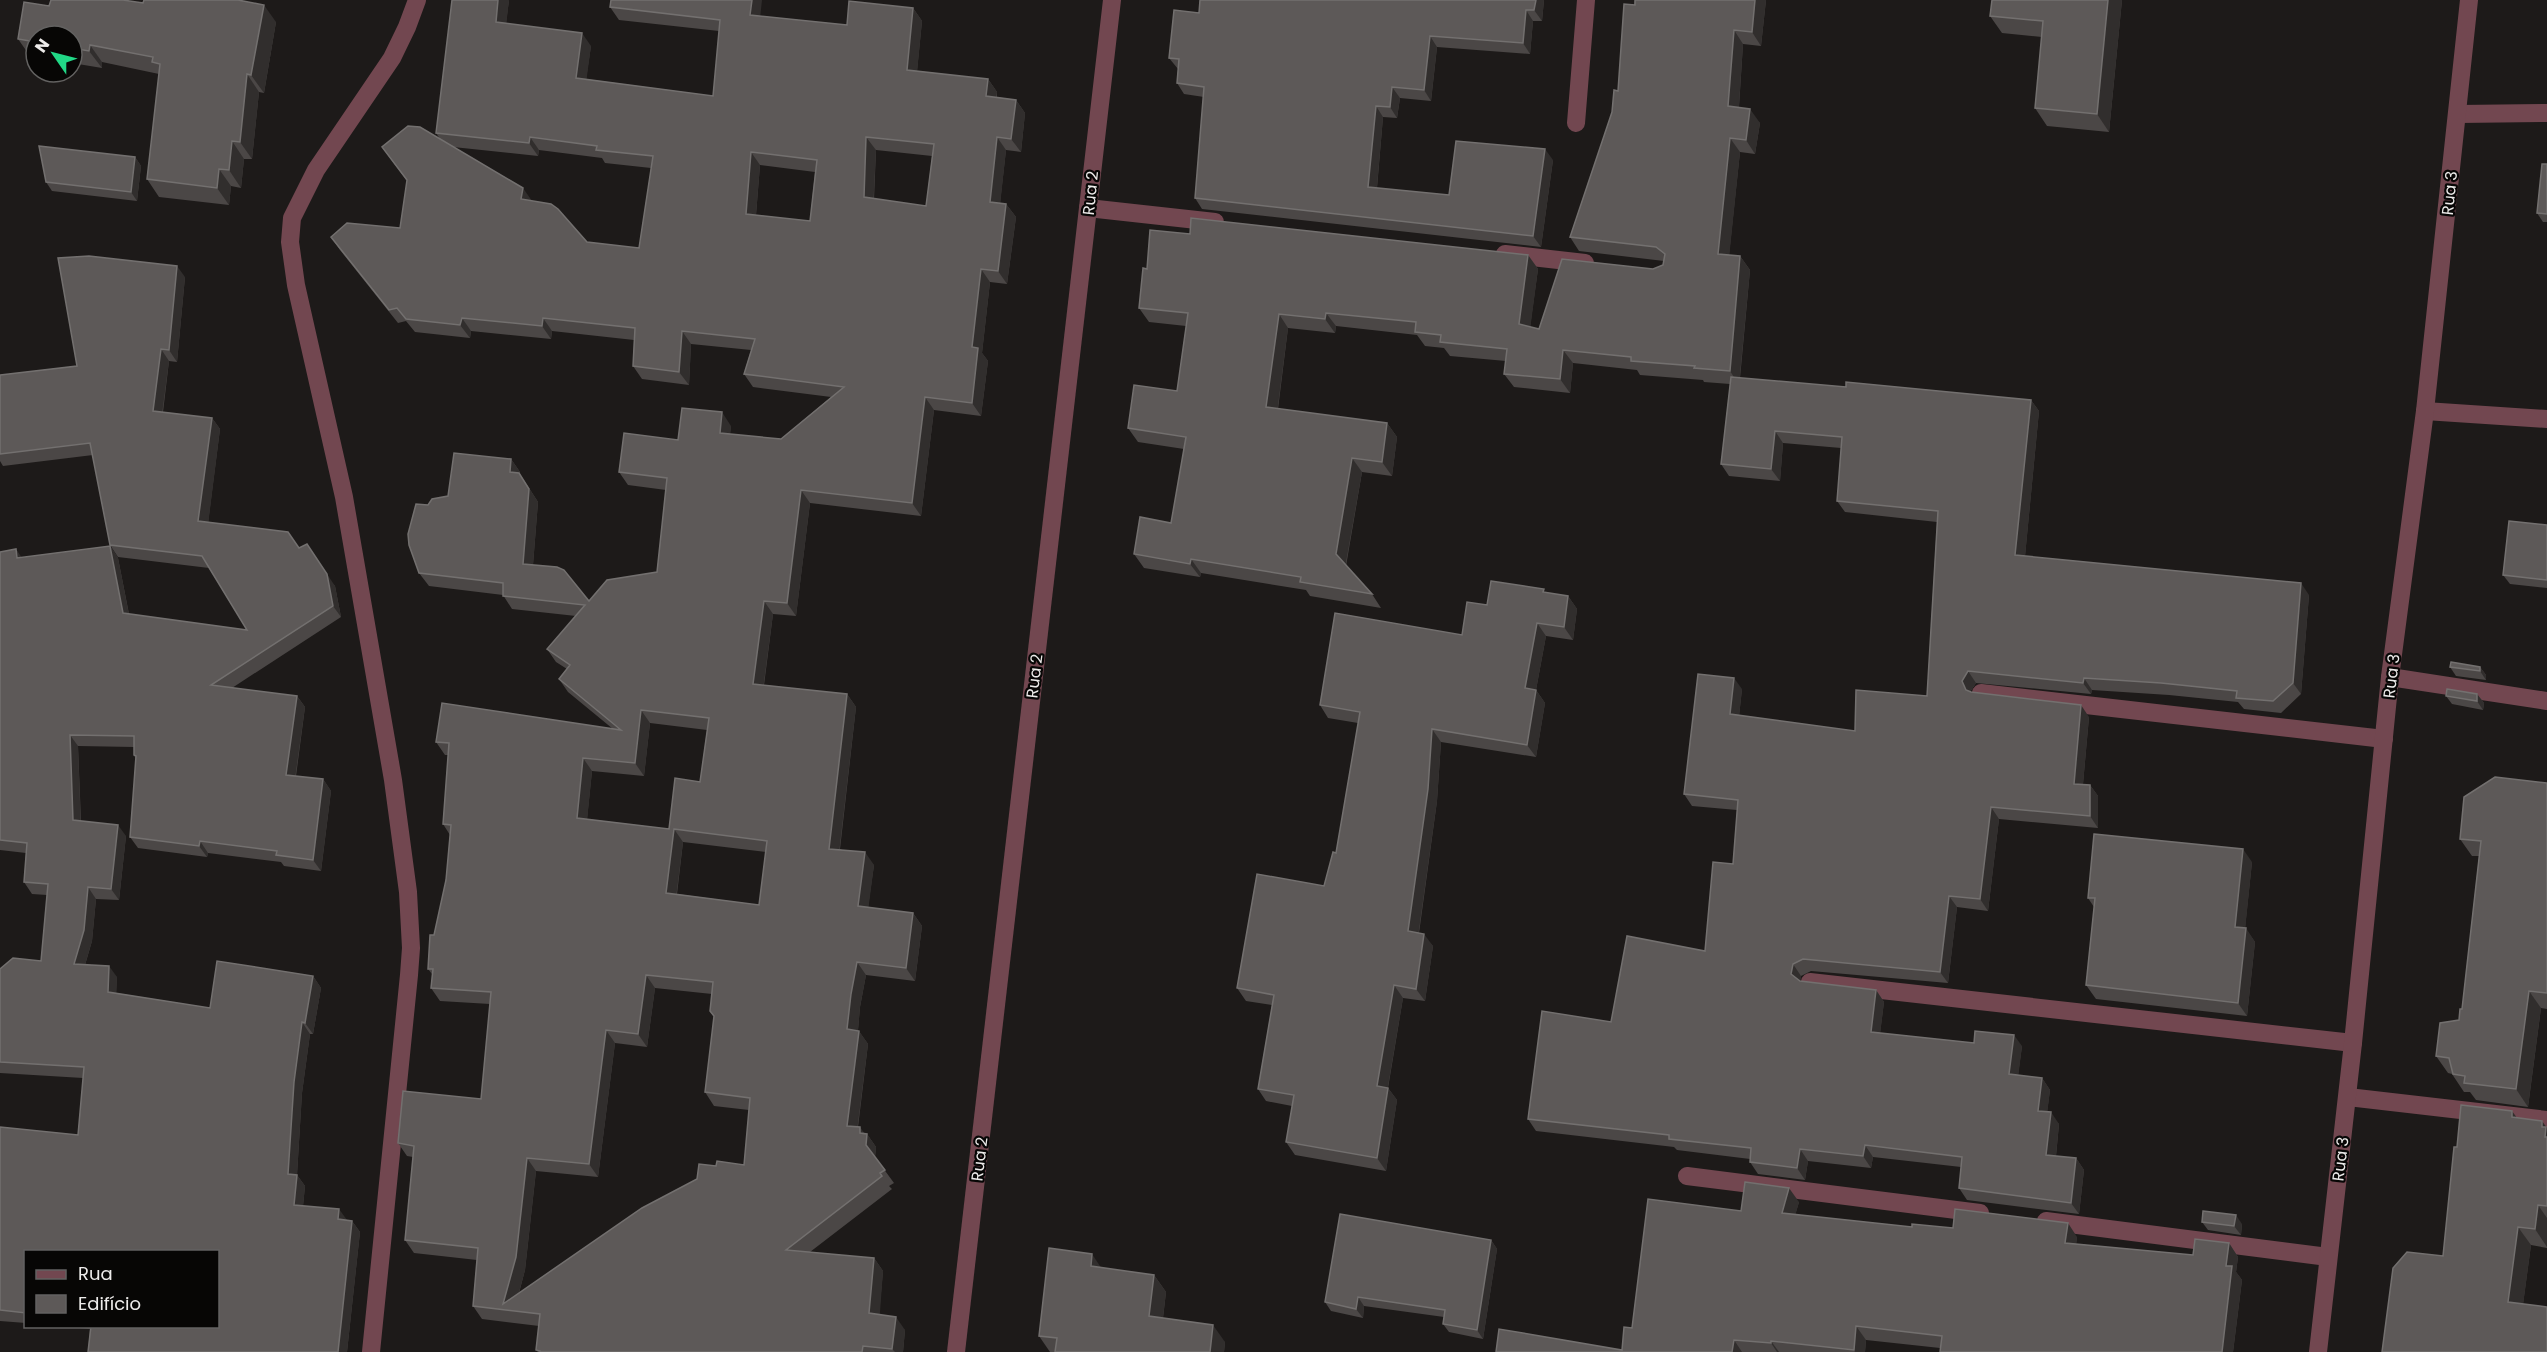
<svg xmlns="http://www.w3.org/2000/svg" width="2547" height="1352" viewBox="0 0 2547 1352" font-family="Poppins,sans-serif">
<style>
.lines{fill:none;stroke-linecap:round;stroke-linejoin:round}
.minor{stroke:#724750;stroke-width:18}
.wall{fill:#4b4746;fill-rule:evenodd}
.shaded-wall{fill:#312e2d}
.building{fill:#5d5958;stroke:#73706f;stroke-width:1.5;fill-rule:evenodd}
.labels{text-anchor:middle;stroke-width:4.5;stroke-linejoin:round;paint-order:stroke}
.street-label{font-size:16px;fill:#edebea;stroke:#070605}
</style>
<rect width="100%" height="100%" fill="#1d1a19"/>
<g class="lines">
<!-- minor -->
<g class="minor">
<path d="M 2458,114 L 2547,113"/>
<path d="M 1576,123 L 1586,0"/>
<path d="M 1088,208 L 1215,222"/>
<path d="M 1505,254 L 1585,263"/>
<path d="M 2425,411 L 2547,419"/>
<path d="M 2390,677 L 2547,701"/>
<path d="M 1981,693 L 2384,739"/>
<path d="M 1810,982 L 2353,1043"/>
<path d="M 2348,1097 L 2547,1120"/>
<path d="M 1687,1176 L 1980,1213"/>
<path d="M 2046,1221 L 2328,1257"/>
<path d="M 371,1352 L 409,975 L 411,948 L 408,892 L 393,780 L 344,497 L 296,285 L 290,242 L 292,218 L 316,170 L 392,58 L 407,27 L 417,0"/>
<path d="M 956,1352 L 1112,0"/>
<path d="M 2318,1352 L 2353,1043 L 2390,677 L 2425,411 L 2469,0"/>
</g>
</g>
<!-- wall -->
<g class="wall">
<path d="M 509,0 L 506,23 L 591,46 L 586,79 L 713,96 L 719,31 L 619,20 L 610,7 L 760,16 L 847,25 L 913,8 L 922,21 L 917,71 L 988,79 L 997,92 L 997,97 L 1016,100 L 1025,113 L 1021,152 L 1006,150 L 1000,203 L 1006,204 L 1016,217 L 1007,284 L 990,282 L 982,353 L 988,361 L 981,416 L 934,410 L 921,516 L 810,503 L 796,616 L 773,614 L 764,685 L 847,694 L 856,707 L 840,849 L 874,865 L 868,907 L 913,913 L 922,926 L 915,981 L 866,975 L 860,1007 L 858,1030 L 868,1044 L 858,1127 L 865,1134 L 867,1134 L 876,1147 L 875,1157 L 894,1183 L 889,1186 L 892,1189 L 810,1252 L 874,1258 L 883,1271 L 879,1315 L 905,1330 L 903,1352 L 538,1352 L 536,1350 L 539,1326 L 482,1319 L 473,1306 L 477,1260 L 414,1253 L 405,1240 L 413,1157 L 407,1156 L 398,1143 L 481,1099 L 490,1004 L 440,1001 L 431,988 L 432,974 L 428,969 L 434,935 L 446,880 L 450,835 L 443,824 L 448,755 L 445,755 L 436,742 L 613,729 L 568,692 L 559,679 L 567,669 L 556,662 L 547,649 L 576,616 L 512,609 L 503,595 L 429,586 L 419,573 L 428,505 L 448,496 L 511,459 L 520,472 L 520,474 L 538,502 L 533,565 L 589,601 L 657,572 L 666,490 L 628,485 L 619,472 L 678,440 L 731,426 L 730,434 L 781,439 L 831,397 L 753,387 L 744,374 L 751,350 L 691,344 L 689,385 L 642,379 L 633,366 L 634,340 L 552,331 L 551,339 L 471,331 L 470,338 L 415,332 L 406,321 L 398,323 L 340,250 L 331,237 L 400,228 L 407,181 L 382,147 L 440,139 L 436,133 ZM 453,147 L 538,156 L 539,150 L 602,158 L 605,163 L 651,168 L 639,248 L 587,242 L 532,201 ZM 876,150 L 932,156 L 926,206 L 874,199 ZM 760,165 L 815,172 L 810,221 L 756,215 ZM 650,723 L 707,730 L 700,782 L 669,829 L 587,819 L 592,771 L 644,776 ZM 683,842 L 766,852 L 759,905 L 677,894 ZM 655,988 L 712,994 L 710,1011 L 714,1017 L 705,1092 L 714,1106 L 749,1110 L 744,1165 L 716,1166 L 697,1179 L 519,1293 L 525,1270 L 536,1171 L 598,1177 L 615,1043 L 647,1047 Z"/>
<path d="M 1544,0 L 1542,21 L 1533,21 L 1530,54 L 1437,47 L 1431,101 L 1400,98 L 1397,118 L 1383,117 L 1377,188 L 1449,195 L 1553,160 L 1541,247 L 1202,209 L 1195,198 L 1204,97 L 1184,94 L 1177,83 L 1178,69 L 1169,58 L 1199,13 Z"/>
<path d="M 1635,0 L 1766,0 L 1761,46 L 1743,44 L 1739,107 L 1760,123 L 1755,154 L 1740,152 L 1729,255 L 1740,256 L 1750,270 L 1740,378 L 1846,387 L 2031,400 L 2039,411 L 2025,556 L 2309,595 L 2301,694 L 2281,713 L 2244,709 L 2238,702 L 2169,695 L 2092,690 L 2091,694 L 1976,683 L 1970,692 L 2089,717 L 2083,784 L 2090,785 L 2098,796 L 2098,828 L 1999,819 L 1988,911 L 1957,907 L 1948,983 L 1811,971 L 1801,976 L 1800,981 L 1876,990 L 1884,1002 L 1880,1033 L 1974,1043 L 2022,1046 L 2018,1075 L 2042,1078 L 2050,1090 L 2047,1112 L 2059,1124 L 2056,1156 L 2076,1158 L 2084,1170 L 2079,1214 L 1967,1200 L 1959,1188 L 1961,1167 L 1873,1157 L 1871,1168 L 1808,1161 L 1805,1180 L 1758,1174 L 1750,1162 L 1750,1159 L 1677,1150 L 1674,1147 L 1536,1131 L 1528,1119 L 1611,1022 L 1705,951 L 1733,864 L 1737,810 L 1692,806 L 1684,794 L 1742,689 L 1739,716 L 1855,731 L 1927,696 L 1937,522 L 1845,512 L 1837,501 L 1841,448 L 1783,443 L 1780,481 L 1729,476 L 1721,464 L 1730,384 L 1704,382 L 1703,380 L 1640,375 L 1637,370 L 1573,363 L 1570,393 L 1514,387 L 1504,374 L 1506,361 L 1450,356 L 1444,348 L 1425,346 L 1417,335 L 1336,326 L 1335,333 L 1288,328 L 1278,409 L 1387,423 L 1397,437 L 1392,476 L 1362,472 L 1346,566 L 1372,594 L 1381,608 L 1310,596 L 1306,590 L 1201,573 L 1200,577 L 1144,568 L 1134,554 L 1171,523 L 1184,449 L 1138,442 L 1128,428 L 1177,391 L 1186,326 L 1149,322 L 1139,308 L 1147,269 L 1190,234 L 1528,255 L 1538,269 L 1530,327 L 1539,329 L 1653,269 L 1663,265 L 1664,261 L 1579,251 L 1570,237 L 1612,112 L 1618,91 Z"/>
<path d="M 2122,0 L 2109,132 L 2047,126 L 2035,108 L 2042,37 L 2002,33 L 1990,16 Z"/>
<path d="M 143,3 L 276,22 L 264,93 L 259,92 L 252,159 L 244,159 L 241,188 L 231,186 L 229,205 L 159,197 L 147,179 L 159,74 L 102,62 L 102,68 L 72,63 L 72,36 L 36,36 L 36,57 L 30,56 L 18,39 L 49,6 Z"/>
<path d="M 135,157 L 141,166 L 137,201 L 52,191 L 46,182 Z"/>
<path d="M 2547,164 L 2547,222 L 2543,222 L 2537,213 Z"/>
<path d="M 185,277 L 177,362 L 169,361 L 163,412 L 212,418 L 220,429 L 208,523 L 299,548 L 335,586 L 341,617 L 232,688 L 297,696 L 305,707 L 296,776 L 323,779 L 331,791 L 321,871 L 284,866 L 281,862 L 208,853 L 207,857 L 138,848 L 130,837 L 136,759 L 134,755 L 134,747 L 78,746 L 81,821 L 126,836 L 119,900 L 96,899 L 92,941 L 85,965 L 117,977 L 116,993 L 210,1008 L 313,976 L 321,988 L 313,1034 L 310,1034 L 302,1093 L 297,1175 L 305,1186 L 303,1206 L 347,1220 L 352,1221 L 360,1232 L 347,1352 L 88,1352 L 90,1329 L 59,1326 L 218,1326 L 26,1251 L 26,1323 L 0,1321 L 0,1127 L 78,1135 L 83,1078 L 0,1073 L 0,969 L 41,961 L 47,895 L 32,894 L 24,882 L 26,853 L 0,850 L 0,552 L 16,549 L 21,558 L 110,546 L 118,558 L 129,614 L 247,630 L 209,568 L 118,557 L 110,545 L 93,455 L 3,466 L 0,461 L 0,375 L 77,366 Z"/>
<path d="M 2547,525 L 2547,588 L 2510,584 L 2503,575 Z"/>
<path d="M 1547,593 L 1568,596 L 1577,609 L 1573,640 L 1546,636 L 1536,690 L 1545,703 L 1536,757 L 1441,742 L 1437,801 L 1419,933 L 1433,946 L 1425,1001 L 1403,998 L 1388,1088 L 1397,1100 L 1386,1171 L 1295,1155 L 1286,1142 L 1292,1106 L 1266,1101 L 1258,1089 L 1272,1005 L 1246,1001 L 1237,988 L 1324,886 L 1336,853 L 1358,723 L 1328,718 L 1320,705 L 1462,635 L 1487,605 Z"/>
<path d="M 2450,667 L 2480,667 L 2486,675 L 2486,680 L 2456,676 Z"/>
<path d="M 2477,694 L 2484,703 L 2483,710 L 2452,704 L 2446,696 Z"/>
<path d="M 2547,783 L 2547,1009 L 2541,1008 L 2528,1107 L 2476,1100 L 2470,1092 L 2464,1092 L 2452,1074 L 2448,1073 L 2436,1056 L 2459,1020 L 2462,1009 L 2479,856 L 2472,856 L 2460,839 Z"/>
<path d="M 2252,862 L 2245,928 L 2255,942 L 2247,1016 L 2096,999 L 2086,985 L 2094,907 L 2088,898 Z"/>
<path d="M 2517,1117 L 2547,1128 L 2547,1248 L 2531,1245 L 2523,1304 L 2547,1352 L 2443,1256 L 2457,1147 Z"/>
<path d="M 1799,1202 L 1795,1215 L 1912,1227 L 1953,1228 L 2077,1237 L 2076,1244 L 2193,1255 L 2229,1243 L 2238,1257 L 2236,1272 L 2242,1280 L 2233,1352 L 1940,1352 L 1940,1348 L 1866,1340 L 1865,1352 L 1496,1352 L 1622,1350 L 1632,1328 L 1741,1211 Z"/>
<path d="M 2202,1222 L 2242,1224 L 2241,1235 L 2208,1230 Z"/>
<path d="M 1491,1240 L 1497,1249 L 1483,1339 L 1449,1332 L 1443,1324 L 1444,1317 L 1364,1306 L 1363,1318 L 1331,1311 L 1325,1302 Z"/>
<path d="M 1101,1268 L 1154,1275 L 1166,1292 L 1163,1318 L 1225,1342 L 1224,1352 L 1050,1352 L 1039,1336 Z"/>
</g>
<!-- shaded-wall -->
<g class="shaded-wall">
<path d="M 498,0 L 509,0 L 505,35 L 496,22 Z"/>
<path d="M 752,0 L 762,0 L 759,28 L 750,15 Z"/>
<path d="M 1536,0 L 1544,0 L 1542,21 L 1534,10 Z"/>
<path d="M 1755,0 L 1766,0 L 1761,46 L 1752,32 Z"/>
<path d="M 2108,0 L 2122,0 L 2109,132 L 2097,114 Z"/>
<path d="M 264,5 L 276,22 L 264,93 L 251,75 Z"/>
<path d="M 913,8 L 922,21 L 916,83 L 907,70 Z"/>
<path d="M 1526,10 L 1533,21 L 1530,54 L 1523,43 Z"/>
<path d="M 1734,30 L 1743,44 L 1738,120 L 1728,106 Z"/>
<path d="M 582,33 L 591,46 L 585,91 L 576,78 Z"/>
<path d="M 1430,36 L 1437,47 L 1431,101 L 1424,90 Z"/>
<path d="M 90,45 L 102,62 L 102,68 L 89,51 Z"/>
<path d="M 247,74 L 259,92 L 252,159 L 240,142 Z"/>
<path d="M 988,79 L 997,92 L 995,109 L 986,96 Z"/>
<path d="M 1392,87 L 1400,98 L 1397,118 L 1390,107 Z"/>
<path d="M 1016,100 L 1025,113 L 1021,152 L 1011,139 Z"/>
<path d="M 1376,106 L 1383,117 L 1376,198 L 1368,187 Z"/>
<path d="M 1750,109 L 1760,123 L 1755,154 L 1746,140 Z"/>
<path d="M 530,137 L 539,150 L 538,156 L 529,143 Z"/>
<path d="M 866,137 L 876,150 L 873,210 L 864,197 Z"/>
<path d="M 997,137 L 1006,150 L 999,215 L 990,202 Z"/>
<path d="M 1730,138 L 1740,152 L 1728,268 L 1718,254 Z"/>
<path d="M 232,141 L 244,159 L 241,188 L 229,170 Z"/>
<path d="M 1545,149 L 1553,160 L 1541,247 L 1533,236 Z"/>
<path d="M 751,152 L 760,165 L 755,227 L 746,214 Z"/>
<path d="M 135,157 L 141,166 L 137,201 L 131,192 Z"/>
<path d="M 219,169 L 231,186 L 229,205 L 217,188 Z"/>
<path d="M 523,188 L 532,201 L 521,199 Z"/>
<path d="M 1006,204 L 1016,217 L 1007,284 L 998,271 Z"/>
<path d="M 1528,255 L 1538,269 L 1529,338 L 1519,324 Z"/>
<path d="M 1740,256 L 1750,270 L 1739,385 L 1730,371 Z"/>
<path d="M 177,266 L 185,277 L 177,362 L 169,350 Z"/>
<path d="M 981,269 L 990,282 L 982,353 L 988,361 L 981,416 L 972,403 L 972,347 Z"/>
<path d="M 1326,313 L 1336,326 L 1335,333 L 1325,319 Z"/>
<path d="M 1279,314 L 1288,328 L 1276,421 L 1266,407 Z"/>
<path d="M 462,318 L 471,331 L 470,338 L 460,325 Z"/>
<path d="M 543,318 L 552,331 L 551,339 L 542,326 Z"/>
<path d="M 682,331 L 691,344 L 689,385 L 679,372 Z"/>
<path d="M 161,349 L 169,361 L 161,422 L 153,411 Z"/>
<path d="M 1563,350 L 1573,363 L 1570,393 L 1560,379 Z"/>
<path d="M 925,397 L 934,410 L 921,516 L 912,503 Z"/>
<path d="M 2031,400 L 2039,411 L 2024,567 L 2015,555 Z"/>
<path d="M 722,412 L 731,426 L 729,446 L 720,433 Z"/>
<path d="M 212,418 L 220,429 L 207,533 L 198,521 Z"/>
<path d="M 1387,423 L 1397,437 L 1392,476 L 1382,462 Z"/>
<path d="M 1775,431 L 1783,443 L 1780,481 L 1771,469 Z"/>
<path d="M 1352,458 L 1362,472 L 1345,568 L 1336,554 Z"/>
<path d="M 511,459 L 520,472 L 520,474 L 538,502 L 532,577 L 523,564 L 510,472 Z"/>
<path d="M 801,490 L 810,503 L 796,616 L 787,603 Z"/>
<path d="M 110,546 L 118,558 L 131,625 L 123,613 Z"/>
<path d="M 16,549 L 24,561 L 17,558 Z"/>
<path d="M 1191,559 L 1201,573 L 1200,577 L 1190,564 Z"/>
<path d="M 327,574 L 335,586 L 341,617 L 333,606 Z"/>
<path d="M 2301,583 L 2309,595 L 2301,694 L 2293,683 Z"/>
<path d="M 1568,596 L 1577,609 L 1573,640 L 1564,627 Z"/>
<path d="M 764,601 L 773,614 L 762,697 L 753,684 Z"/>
<path d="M 1537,623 L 1546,636 L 1536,690 L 1545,703 L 1536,757 L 1527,745 L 1525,688 Z"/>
<path d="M 2480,667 L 2486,675 L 2486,680 L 2480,671 Z"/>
<path d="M 1968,671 L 1976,683 L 1970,692 L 1966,690 L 1962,681 Z"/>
<path d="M 1734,678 L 1742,689 L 1738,726 L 1730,714 Z"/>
<path d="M 2084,678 L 2092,690 L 2091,694 L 2083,683 Z"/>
<path d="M 847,694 L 856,707 L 838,862 L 829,849 Z"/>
<path d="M 2477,694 L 2484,703 L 2483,710 L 2477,701 Z"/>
<path d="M 297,696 L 305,707 L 294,786 L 286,775 Z"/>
<path d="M 2081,705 L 2089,717 L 2082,795 L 2074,784 Z"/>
<path d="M 641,710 L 650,723 L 644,776 L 635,763 Z"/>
<path d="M 1432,729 L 1441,742 L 1437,801 L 1417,944 L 1408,931 Z"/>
<path d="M 70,735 L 78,746 L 81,831 L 73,820 Z"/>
<path d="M 583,758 L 592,771 L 586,831 L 577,818 Z"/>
<path d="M 323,779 L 331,791 L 321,871 L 313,860 Z"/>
<path d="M 2090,785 L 2098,796 L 2098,828 L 2090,816 Z"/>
<path d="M 1991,807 L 1999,819 L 1988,911 L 1980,899 Z"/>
<path d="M 118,825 L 126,836 L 119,900 L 111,889 Z"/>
<path d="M 674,829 L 683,842 L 675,906 L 666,893 Z"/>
<path d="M 200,841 L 208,853 L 207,857 L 199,846 Z"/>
<path d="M 2243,849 L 2252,862 L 2244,940 L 2235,927 Z"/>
<path d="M 865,852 L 874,865 L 867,919 L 858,906 Z"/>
<path d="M 88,887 L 96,899 L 92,941 L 82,975 L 74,964 Z"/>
<path d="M 1949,896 L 1957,907 L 1948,983 L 1940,972 Z"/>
<path d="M 913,913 L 922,926 L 915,981 L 906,968 Z"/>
<path d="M 2246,928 L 2255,942 L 2247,1016 L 2238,1003 Z"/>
<path d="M 1424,934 L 1433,946 L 1425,1001 L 1416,989 Z"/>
<path d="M 857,962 L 866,975 L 860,1007 L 857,1042 L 847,1029 L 851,994 Z"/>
<path d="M 1793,964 L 1801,976 L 1800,986 L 1791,974 Z"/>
<path d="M 109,966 L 117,977 L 116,1003 L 108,992 Z"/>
<path d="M 646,975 L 655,988 L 647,1047 L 638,1034 Z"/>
<path d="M 313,976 L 321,988 L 313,1034 L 305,1023 Z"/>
<path d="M 1394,985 L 1403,998 L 1386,1098 L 1377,1086 Z"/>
<path d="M 1876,990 L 1884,1002 L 1879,1043 L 1871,1032 Z"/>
<path d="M 2529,991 L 2541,1008 L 2528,1107 L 2516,1089 Z"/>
<path d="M 302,1022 L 310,1034 L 302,1093 L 297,1175 L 305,1186 L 302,1216 L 294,1205 L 288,1174 L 294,1082 Z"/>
<path d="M 606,1030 L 615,1043 L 598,1177 L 589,1164 Z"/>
<path d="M 859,1031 L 868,1044 L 856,1139 L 847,1126 Z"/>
<path d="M 2014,1035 L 2022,1046 L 2017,1086 L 2009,1074 Z"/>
<path d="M 2042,1078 L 2050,1090 L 2046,1123 L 2038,1111 Z"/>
<path d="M 1388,1088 L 1397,1100 L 1386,1171 L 1377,1158 Z"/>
<path d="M 2512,1111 L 2525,1129 L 2512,1117 Z"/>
<path d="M 2051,1112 L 2059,1124 L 2055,1166 L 2046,1155 Z"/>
<path d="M 2542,1121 L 2547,1128 L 2547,1140 L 2545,1137 L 2542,1127 Z"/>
<path d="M 860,1127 L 867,1137 L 867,1134 L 876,1147 L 875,1158 L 866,1145 L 860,1133 Z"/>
<path d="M 1865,1145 L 1873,1157 L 1871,1168 L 1863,1156 Z"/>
<path d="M 1800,1149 L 1808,1161 L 1805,1180 L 1797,1168 Z"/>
<path d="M 527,1158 L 536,1171 L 525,1270 L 514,1311 L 503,1304 Z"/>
<path d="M 2076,1158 L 2084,1170 L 2079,1214 L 2071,1203 Z"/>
<path d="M 1789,1188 L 1799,1202 L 1792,1227 L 1782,1213 Z"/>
<path d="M 2538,1205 L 2547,1218 L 2547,1247 L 2535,1229 Z"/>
<path d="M 339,1209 L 347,1220 L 338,1219 Z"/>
<path d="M 2236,1215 L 2242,1224 L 2241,1235 L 2234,1226 Z"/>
<path d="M 352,1221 L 360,1232 L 347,1352 L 338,1352 Z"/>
<path d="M 2068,1223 L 2077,1237 L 2075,1257 L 2065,1243 Z"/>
<path d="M 2518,1227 L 2531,1245 L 2521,1320 L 2508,1302 Z"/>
<path d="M 1491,1240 L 1497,1249 L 1483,1339 L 1477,1330 Z"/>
<path d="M 2229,1243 L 2238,1257 L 2236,1272 L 2242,1280 L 2233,1352 L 2222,1352 L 2226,1266 Z"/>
<path d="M 1092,1254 L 1104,1272 L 1091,1266 Z"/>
<path d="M 874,1258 L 883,1271 L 879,1326 L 869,1313 Z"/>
<path d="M 1154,1275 L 1166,1292 L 1161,1334 L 1149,1316 Z"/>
<path d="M 1358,1297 L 1364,1306 L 1363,1318 L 1356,1309 Z"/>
<path d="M 896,1317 L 905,1330 L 903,1352 L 895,1352 L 892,1349 Z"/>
<path d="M 1213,1325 L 1225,1342 L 1224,1352 L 1210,1352 Z"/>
<path d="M 1856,1326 L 1866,1340 L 1865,1352 L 1855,1352 L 1854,1350 Z"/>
<path d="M 1734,1340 L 1742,1352 L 1732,1352 Z"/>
<path d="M 1771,1341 L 1779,1352 L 1777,1352 L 1771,1343 Z"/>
</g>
<!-- building -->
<g class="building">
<path d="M 51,0 L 123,0 L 143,3 L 144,0 L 238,0 L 264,5 L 251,75 L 247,74 L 240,142 L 232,141 L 229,170 L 219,169 L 217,188 L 147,179 L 160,64 L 152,62 L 153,57 L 90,45 L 89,51 L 72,48 L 72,36 L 36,36 L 36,42 L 18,39 L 24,2 L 49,6 Z"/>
<path d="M 452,0 L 498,0 L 496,22 L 582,33 L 576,78 L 713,96 L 720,20 L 610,7 L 611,0 L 752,0 L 750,15 L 847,25 L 849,1 L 913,8 L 907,70 L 988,79 L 986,96 L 1016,100 L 1011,139 L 997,137 L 990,202 L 1006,204 L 998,271 L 981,269 L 972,347 L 978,348 L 972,403 L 925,397 L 912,503 L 801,490 L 787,603 L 764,601 L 753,684 L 847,694 L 829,849 L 865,852 L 858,906 L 913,913 L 906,968 L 857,962 L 851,994 L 847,1029 L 859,1031 L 847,1126 L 860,1127 L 860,1133 L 867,1134 L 866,1145 L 885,1170 L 880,1173 L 882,1176 L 786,1250 L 874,1258 L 869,1313 L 896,1317 L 892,1349 L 863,1346 L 862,1352 L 540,1352 L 540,1351 L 536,1350 L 540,1314 L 473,1306 L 478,1248 L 405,1240 L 414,1146 L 398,1143 L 403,1091 L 481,1099 L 491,992 L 431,988 L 433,969 L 428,969 L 430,935 L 434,935 L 446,880 L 451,825 L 443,824 L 449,743 L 436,742 L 442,703 L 621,730 L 559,679 L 570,665 L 547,649 L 585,605 L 503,596 L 503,583 L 419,573 L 409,545 L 408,534 L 416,504 L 428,505 L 432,499 L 448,496 L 454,453 L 511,459 L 510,472 L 519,473 L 529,489 L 523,564 L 557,567 L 564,570 L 589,601 L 607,580 L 657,572 L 667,478 L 619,472 L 624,433 L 678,440 L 682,408 L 722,412 L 720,433 L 781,439 L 844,387 L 744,374 L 755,339 L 682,331 L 679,372 L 633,366 L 635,328 L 543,318 L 542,326 L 462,318 L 460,325 L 406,319 L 397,308 L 389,310 L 331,237 L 347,223 L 400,228 L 407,180 L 382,147 L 408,126 L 420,127 L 523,188 L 521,199 L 551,204 L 558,209 L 587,242 L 639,248 L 653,156 L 596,150 L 597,146 L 530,137 L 529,143 L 436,133 ZM 866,137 L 934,144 L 926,206 L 864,197 ZM 751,152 L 817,160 L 810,221 L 746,214 ZM 641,710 L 709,718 L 700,782 L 675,778 L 669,829 L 577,818 L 583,758 L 635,763 ZM 674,829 L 767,841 L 759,905 L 666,893 ZM 646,975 L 713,982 L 710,1011 L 714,1016 L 705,1092 L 750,1098 L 744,1165 L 717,1161 L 716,1166 L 699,1164 L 697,1179 L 642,1208 L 503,1304 L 516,1257 L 527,1158 L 589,1164 L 606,1030 L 638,1034 Z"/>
<path d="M 1200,0 L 1536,0 L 1534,10 L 1526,10 L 1523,43 L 1430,36 L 1424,90 L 1392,87 L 1390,107 L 1376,106 L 1368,187 L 1449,195 L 1456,141 L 1545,149 L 1533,236 L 1195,198 L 1204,87 L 1177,83 L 1179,59 L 1169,58 L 1174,10 L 1199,13 Z"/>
<path d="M 1635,0 L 1755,0 L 1752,32 L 1734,30 L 1728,106 L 1750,109 L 1746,140 L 1730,138 L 1718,254 L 1740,256 L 1730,371 L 1694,368 L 1695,366 L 1631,361 L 1631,357 L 1563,350 L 1560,379 L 1504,374 L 1507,349 L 1440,342 L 1441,335 L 1415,332 L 1416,322 L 1326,313 L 1325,319 L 1279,314 L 1266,407 L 1387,423 L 1382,462 L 1352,458 L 1336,554 L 1372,594 L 1300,582 L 1301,577 L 1191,559 L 1190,564 L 1134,554 L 1140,517 L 1171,523 L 1186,437 L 1128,428 L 1134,385 L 1177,391 L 1188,313 L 1139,308 L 1143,268 L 1147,269 L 1150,230 L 1190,234 L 1191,218 L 1528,255 L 1519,324 L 1539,329 L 1562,259 L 1653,269 L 1663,265 L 1665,254 L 1656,247 L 1570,237 L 1612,112 L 1614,90 L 1618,91 L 1624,4 L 1635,5 Z"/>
<path d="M 1992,0 L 2108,0 L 2097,114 L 2035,108 L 2043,21 L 1990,16 Z"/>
<path d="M 39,146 L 135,157 L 131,192 L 46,182 Z"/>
<path d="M 2542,164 L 2547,164 L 2547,214 L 2537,213 Z"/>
<path d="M 89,256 L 177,266 L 169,350 L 161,349 L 153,411 L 212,418 L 198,521 L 288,532 L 299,548 L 307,544 L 327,574 L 333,606 L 211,685 L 297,696 L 286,775 L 323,779 L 313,860 L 276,855 L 277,851 L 200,841 L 199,846 L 130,837 L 136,756 L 134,755 L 134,736 L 70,735 L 73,820 L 118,825 L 111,889 L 88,887 L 84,930 L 74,964 L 109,966 L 108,992 L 210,1008 L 217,961 L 313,976 L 305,1023 L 302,1022 L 294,1082 L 288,1174 L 297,1175 L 294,1205 L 339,1209 L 338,1219 L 352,1221 L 338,1352 L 88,1352 L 91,1326 L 218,1326 L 218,1251 L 26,1251 L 26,1313 L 0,1310 L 0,1127 L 78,1135 L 84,1067 L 0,1062 L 0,969 L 13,958 L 41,961 L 48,884 L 24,882 L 27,843 L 0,840 L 0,552 L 16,549 L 17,558 L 110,546 L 123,613 L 247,630 L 202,556 L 110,545 L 90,443 L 0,454 L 0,375 L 77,366 L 58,258 Z"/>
<path d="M 1731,377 L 1846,387 L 1846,382 L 2031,400 L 2015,555 L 2301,583 L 2293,683 L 2273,701 L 2236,698 L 2237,691 L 2161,683 L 2084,678 L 2083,683 L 1968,671 L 1962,681 L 1966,690 L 1971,692 L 2081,705 L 2074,784 L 2090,785 L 2090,816 L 1991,807 L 1980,899 L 1949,896 L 1940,972 L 1803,959 L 1793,964 L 1791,974 L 1800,981 L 1876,990 L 1871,1032 L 1974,1043 L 1975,1031 L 2014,1035 L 2009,1074 L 2042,1078 L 2038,1111 L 2051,1112 L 2046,1155 L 2076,1158 L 2071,1203 L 1959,1188 L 1962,1157 L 1865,1145 L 1863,1156 L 1800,1149 L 1797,1168 L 1750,1162 L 1751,1148 L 1669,1139 L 1669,1135 L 1528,1119 L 1542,1011 L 1611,1022 L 1627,936 L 1705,951 L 1713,862 L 1733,864 L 1738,800 L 1684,794 L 1698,674 L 1734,678 L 1730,714 L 1855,731 L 1856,690 L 1927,696 L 1938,511 L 1837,501 L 1842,437 L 1775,431 L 1771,469 L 1721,464 Z"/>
<path d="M 2509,521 L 2547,525 L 2547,580 L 2503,575 Z"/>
<path d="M 1491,581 L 1544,589 L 1543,592 L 1568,596 L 1564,627 L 1537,623 L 1525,688 L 1536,690 L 1527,745 L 1432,729 L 1428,789 L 1408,931 L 1424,934 L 1416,989 L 1394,985 L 1377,1086 L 1388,1088 L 1377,1158 L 1286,1142 L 1294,1095 L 1258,1089 L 1274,995 L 1237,988 L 1257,874 L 1324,886 L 1333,852 L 1336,853 L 1360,712 L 1320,705 L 1335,613 L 1462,635 L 1467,602 L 1487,605 Z"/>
<path d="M 2451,662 L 2480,667 L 2480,671 L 2450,667 Z"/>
<path d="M 2447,689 L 2477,694 L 2477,701 L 2446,696 Z"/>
<path d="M 2495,777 L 2547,783 L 2547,993 L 2529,991 L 2516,1089 L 2464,1083 L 2465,1076 L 2453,1074 L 2449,1058 L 2436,1056 L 2440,1023 L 2459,1020 L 2460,1009 L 2462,1009 L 2481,841 L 2460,839 L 2464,797 Z"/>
<path d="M 2094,834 L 2243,849 L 2235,927 L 2246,928 L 2238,1003 L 2086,985 L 2095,898 L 2088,898 Z"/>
<path d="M 2461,1105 L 2512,1111 L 2512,1117 L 2542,1121 L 2542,1127 L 2546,1127 L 2545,1137 L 2547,1137 L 2547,1206 L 2538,1205 L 2535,1229 L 2518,1227 L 2508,1302 L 2547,1307 L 2547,1352 L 2382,1352 L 2393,1268 L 2407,1252 L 2443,1256 L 2454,1147 L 2457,1147 Z"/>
<path d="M 1745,1182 L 1789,1188 L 1782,1213 L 1912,1227 L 1912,1224 L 1953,1228 L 1955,1209 L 2068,1223 L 2065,1243 L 2193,1255 L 2195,1239 L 2229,1243 L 2226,1266 L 2232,1266 L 2222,1352 L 1940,1352 L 1942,1336 L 1856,1326 L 1854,1350 L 1771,1341 L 1771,1343 L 1734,1340 L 1732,1352 L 1496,1352 L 1499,1329 L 1622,1350 L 1624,1327 L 1632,1328 L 1648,1199 L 1741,1211 Z"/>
<path d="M 2203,1211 L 2236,1215 L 2234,1226 L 2202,1222 Z"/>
<path d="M 1340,1214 L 1491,1240 L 1477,1330 L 1443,1324 L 1445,1310 L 1358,1297 L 1356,1309 L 1325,1302 Z"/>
<path d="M 1049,1248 L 1092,1254 L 1091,1266 L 1154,1275 L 1149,1316 L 1213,1325 L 1210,1352 L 1055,1352 L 1057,1338 L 1039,1336 Z"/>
</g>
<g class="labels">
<!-- street labels -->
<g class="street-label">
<text transform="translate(1090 193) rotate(-84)" y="6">Rua 2</text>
<text transform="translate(2449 193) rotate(-84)" y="6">Rua 3</text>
<text transform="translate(1034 676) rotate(-83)" y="6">Rua 2</text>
<text transform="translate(2391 676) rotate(-83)" y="6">Rua 3</text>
<text transform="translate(979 1159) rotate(-83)" y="6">Rua 2</text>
<text transform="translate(2340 1159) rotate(-83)" y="6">Rua 3</text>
</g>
</g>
<!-- legend -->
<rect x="24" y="1250" width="195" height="78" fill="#070605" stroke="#636261" stroke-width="1.5"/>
<rect x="36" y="1270" width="30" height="9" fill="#724750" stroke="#636261" stroke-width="1.5"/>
<text x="78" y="1280" font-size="18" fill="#edebea">Rua</text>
<rect x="36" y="1295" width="30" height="18" fill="#5d5958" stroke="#636261" stroke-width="1.5"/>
<text x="78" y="1310" font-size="18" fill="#edebea">Edifício</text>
<!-- north arrow -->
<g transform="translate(54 54) rotate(305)"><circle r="28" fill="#070605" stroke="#636261" stroke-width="1.5"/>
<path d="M0-4.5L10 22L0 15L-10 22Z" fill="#21d887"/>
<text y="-9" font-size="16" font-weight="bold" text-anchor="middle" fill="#edebea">N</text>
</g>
</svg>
